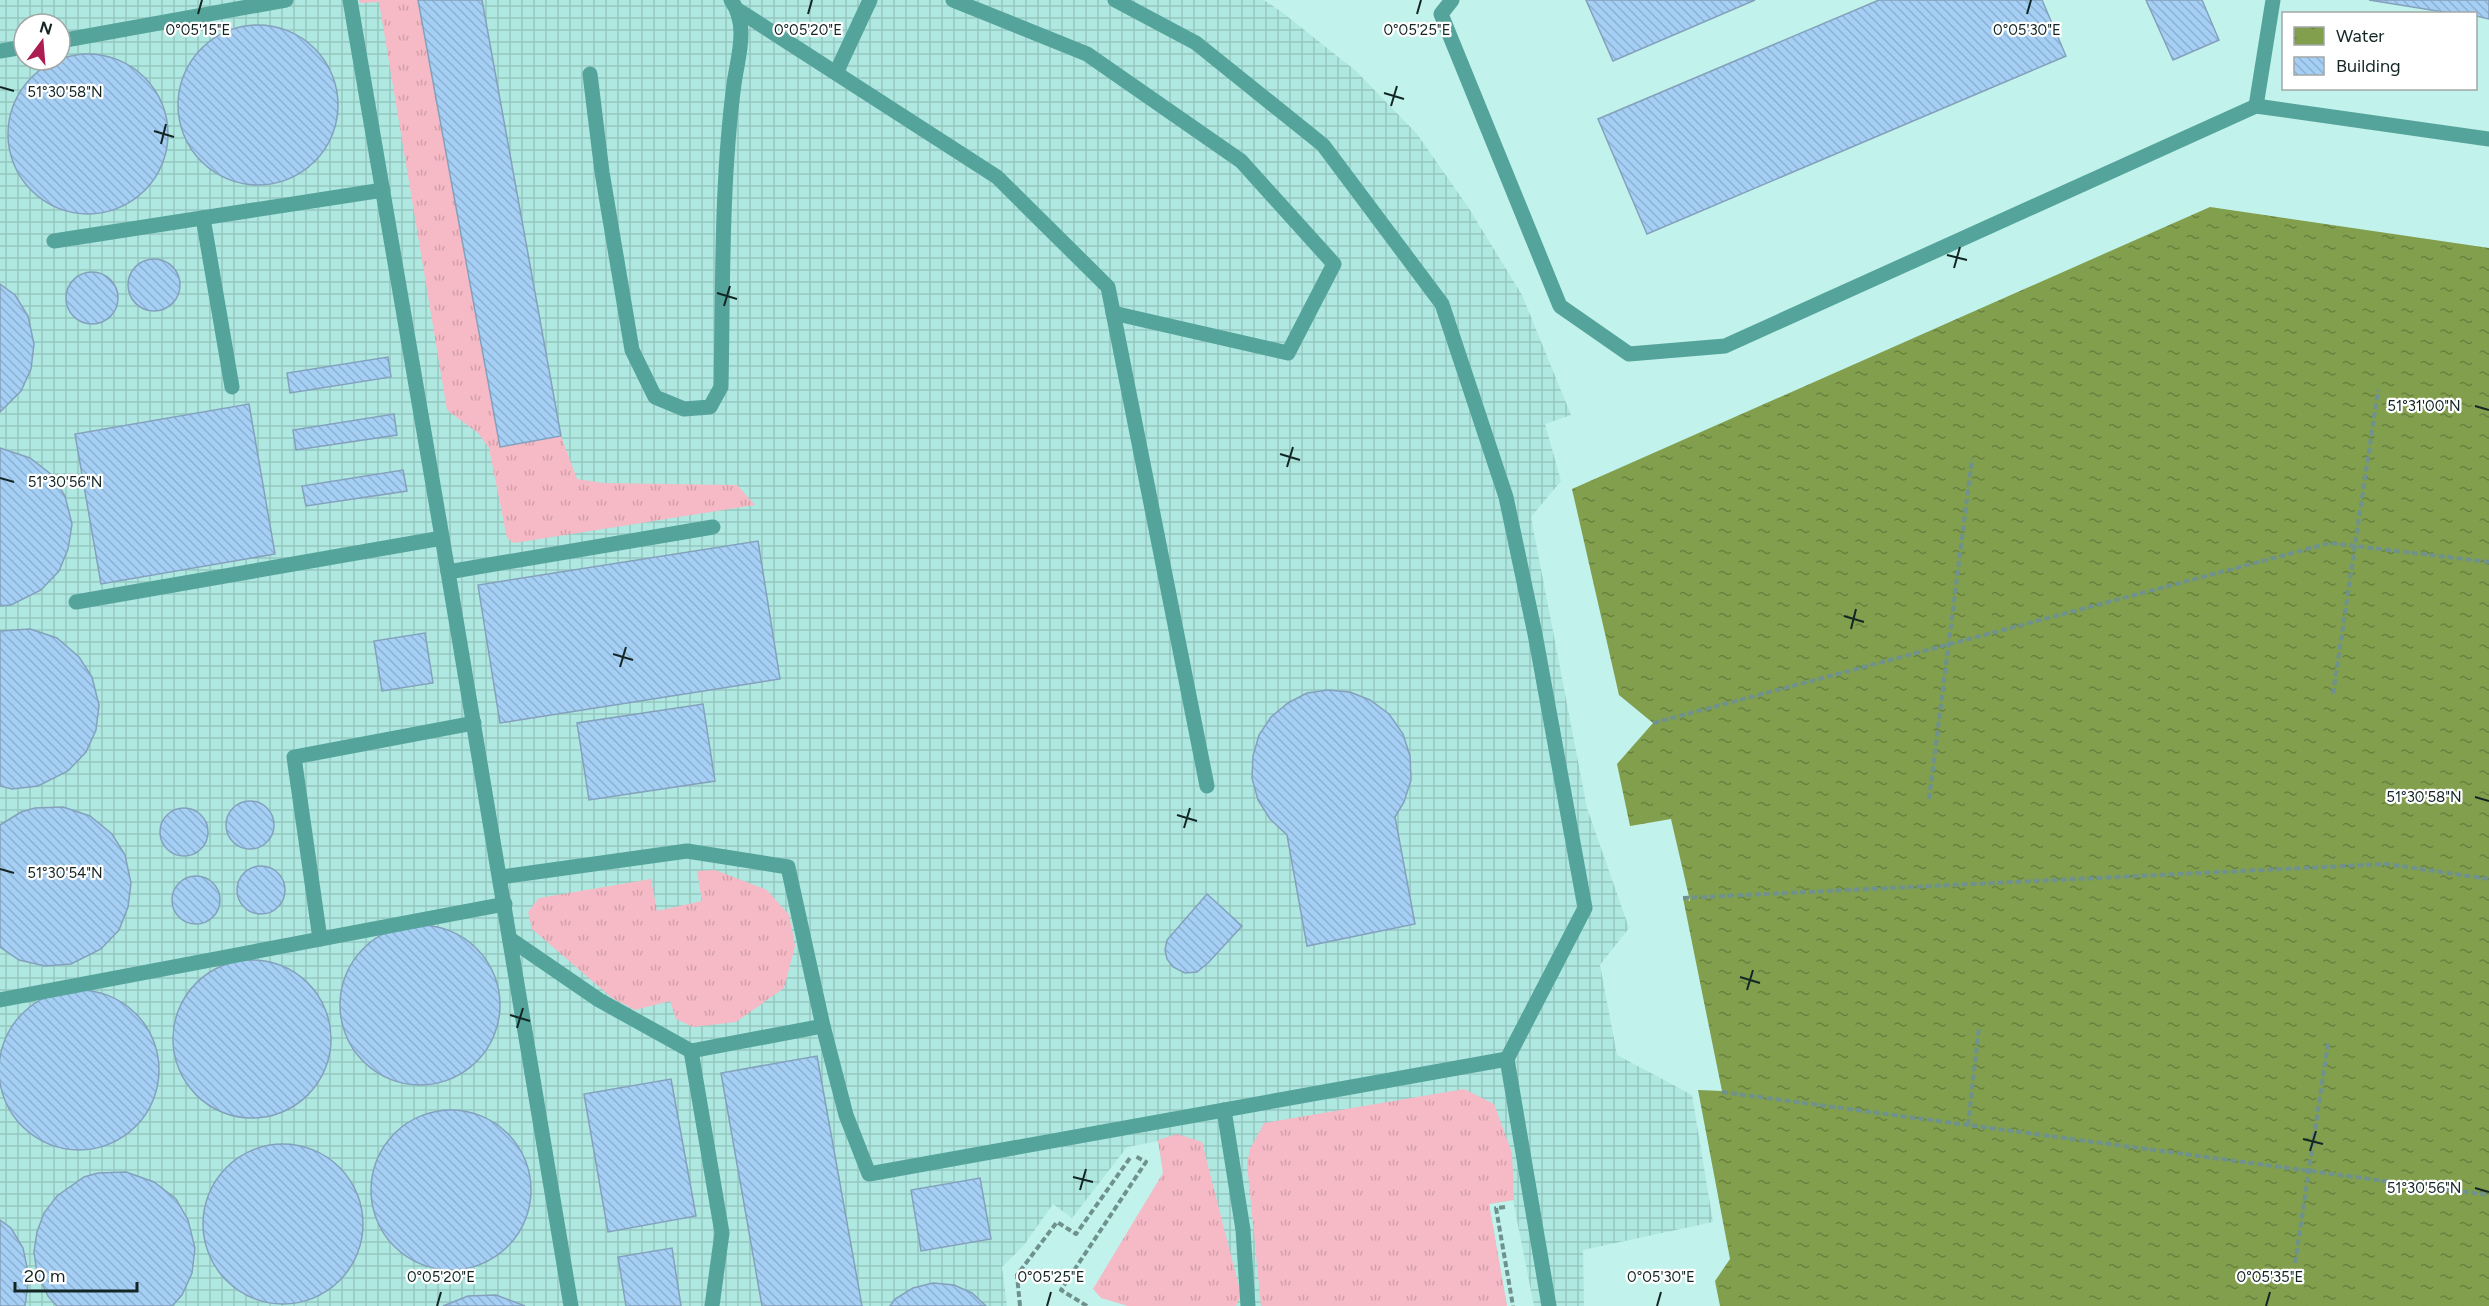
<svg xmlns="http://www.w3.org/2000/svg" width="2489" height="1306" viewBox="0 0 2489 1306" font-family="Figtree,sans-serif">
<style>
.industrial{fill:url(#industrial-grid);fill-rule:evenodd}
.grass{fill:url(#grass-tufts)}
.water{fill:url(#water-ripples)}
.building{fill:url(#building-back-hatch);stroke:#84a1bc;stroke-width:1.5}
.lines{fill:none;stroke-linecap:round;stroke-linejoin:round}
.path{stroke:#6f928e;stroke-width:4;stroke-dasharray:6 3;stroke-linecap:butt}
.service{stroke:#55a49b;stroke-width:15}
.ticks{fill:none;stroke:#132624;stroke-width:2}
.ticks-label{font-size:15px;text-anchor:middle;fill:#132624;stroke:#fff;stroke-width:4.5;stroke-linejoin:round;paint-order:stroke}
</style>
<defs>
<pattern id="industrial-grid" width="8" height="8" patternUnits="userSpaceOnUse" patternTransform="scale(1.5)"><rect width="8" height="8" fill="#aee8e0"/><path d="M0 4h8M4 0v8" fill="none" stroke="#95c7c0"/></pattern>
<pattern id="grass-tufts" width="24" height="20" patternUnits="userSpaceOnUse" patternTransform="scale(1.5)"><rect width="24" height="20" fill="#f5bac5"/><path d="M3 7l-1-3M5 7V3M7 7l1-3M15 17l-1-3M17 17v-4M19 17l1-3" fill="none" stroke="#d1a0a9"/></pattern>
<pattern id="water-ripples" width="26" height="14" patternUnits="userSpaceOnUse" patternTransform="scale(1.5)"><rect width="26" height="14" fill="#819f4c"/><path d="M2 4q2-2 4 0t4 0M15 11q2-2 4 0t4 0" fill="none" stroke="#68813f"/></pattern>
<pattern id="building-back-hatch" width="6" height="6" patternUnits="userSpaceOnUse" patternTransform="scale(1.5)"><rect width="6" height="6" fill="#a5cff4"/><path d="M-1 5l2 2M0 0l6 6M5-1l2 2" fill="none" stroke="#8db2d1"/></pattern>
</defs>
<rect width="100%" height="100%" fill="#c1f2eb"/>
<!-- industrial -->
<path class="industrial" d="M 0,0 L 1264,0 L 1283,13 L 1356,71 L 1417,134 L 1468,207 L 1522,295 L 1571,415 L 1545,424 L 1561,481 L 1531,517 L 1587,808 L 1629,928 L 1600,965 L 1617,1055 L 1692,1095 L 1713,1222 L 1583,1250 L 1584,1306 L 1534,1306 L 1513,1200 L 1489,1204 L 1507,1306 L 1187,1306 L 1158,1141 L 1127,1147 L 1072,1218 L 1053,1204 L 1024,1245 L 1002,1267 L 1007,1306 L 0,1306 ZM 24,24 L 60,24 L 60,60 L 24,60 Z"/>
<!-- grass -->
<g class="grass">
<path d="M 359,0 L 418,0 L 500,447 L 561,436 L 577,479 L 603,483 L 737,485 L 755,505 L 514,543 L 507,538 L 489,448 L 478,433 L 447,410 L 379,2 L 360,3 Z"/>
<path d="M 715,870 L 767,890 L 789,915 L 795,946 L 784,988 L 736,1022 L 693,1027 L 676,1019 L 670,1001 L 635,1010 L 612,998 L 532,929 L 528,912 L 539,898 L 651,879 L 657,911 L 702,901 L 697,871 Z"/>
<path d="M 1464,1089 L 1494,1104 L 1512,1153 L 1514,1200 L 1489,1204 L 1507,1306 L 1261,1306 L 1247,1163 L 1250,1149 L 1264,1123 Z"/>
<path d="M 1177,1134 L 1202,1142 L 1241,1295 L 1236,1306 L 1128,1306 L 1101,1298 L 1093,1289 L 1163,1173 L 1158,1140 Z"/>
</g>
<!-- water -->
<path class="water" d="M 2210,207 L 2489,248 L 2489,1306 L 1720,1306 L 1715,1281 L 1730,1259 L 1698,1090 L 1722,1091 L 1683,898 L 1690,901 L 1671,819 L 1630,826 L 1617,764 L 1653,723 L 1619,695 L 1572,489 Z"/>
<!-- building -->
<g class="building">
<path d="M 418,0 L 482,0 L 561,436 L 500,447 Z"/>
<path d="M 1586,0 L 1755,0 L 1613,61 Z"/>
<path d="M 1879,0 L 2042,0 L 2066,56 L 1647,234 L 1598,119 Z"/>
<path d="M 2146,0 L 2202,0 L 2219,40 L 2173,60 Z"/>
<path d="M 2369,0 L 2489,0 L 2489,19 L 2476,16 L 2476,14 L 2456,14 Z"/>
<circle cx="258" cy="105" r="80"/>
<circle cx="88" cy="134" r="80"/>
<circle cx="154" cy="285" r="26"/>
<circle cx="92" cy="298" r="26"/>
<path d="M 0,284 L 15,295 L 28,316 L 34,344 L 31,369 L 21,391 L 0,412 Z"/>
<path d="M 388,357 L 391,377 L 290,393 L 287,373 Z"/>
<path d="M 249,404 L 275,554 L 101,584 L 75,434 Z"/>
<path d="M 394,414 L 397,435 L 296,450 L 293,430 Z"/>
<path d="M 0,448 L 30,458 L 52,475 L 65,496 L 72,524 L 68,549 L 59,571 L 41,590 L 11,605 L 0,606 Z"/>
<path d="M 403,470 L 407,491 L 306,506 L 302,486 Z"/>
<path d="M 758,541 L 780,679 L 500,723 L 478,585 Z"/>
<path d="M 30,629 L 57,638 L 79,657 L 92,677 L 99,705 L 96,730 L 86,752 L 68,771 L 38,786 L 12,789 L 0,786 L 0,631 Z"/>
<path d="M 425,633 L 433,683 L 382,691 L 374,641 Z"/>
<path d="M 1328,690 L 1350,692 L 1370,700 L 1389,714 L 1403,734 L 1410,756 L 1411,780 L 1404,802 L 1395,817 L 1415,924 L 1307,946 L 1287,835 L 1270,819 L 1258,800 L 1252,778 L 1253,756 L 1259,735 L 1271,717 L 1288,703 L 1307,693 Z"/>
<path d="M 703,704 L 715,781 L 589,800 L 577,723 Z"/>
<circle cx="250" cy="825" r="24"/>
<path d="M 63,807 L 90,816 L 112,834 L 125,855 L 131,883 L 128,907 L 119,930 L 101,949 L 71,964 L 45,966 L 19,960 L 0,947 L 0,825 L 21,812 L 35,808 Z"/>
<circle cx="184" cy="832" r="24"/>
<circle cx="261" cy="890" r="24"/>
<circle cx="196" cy="900" r="24"/>
<path d="M 1207,894 L 1242,926 L 1208,963 L 1197,972 L 1185,973 L 1173,967 L 1167,959 L 1165,950 L 1167,940 Z"/>
<circle cx="420" cy="1005" r="80"/>
<circle cx="252" cy="1039" r="79"/>
<circle cx="79" cy="1070" r="80"/>
<path d="M 817,1056 L 862,1306 L 762,1306 L 721,1073 Z"/>
<path d="M 671,1079 L 696,1216 L 608,1232 L 584,1094 Z"/>
<circle cx="451" cy="1190" r="80"/>
<circle cx="283" cy="1224" r="80"/>
<path d="M 126,1172 L 154,1182 L 176,1199 L 188,1220 L 195,1248 L 192,1273 L 182,1295 L 172,1306 L 57,1306 L 48,1296 L 37,1273 L 34,1252 L 37,1232 L 44,1213 L 57,1196 L 84,1177 L 98,1173 Z"/>
<path d="M 980,1178 L 991,1239 L 921,1251 L 911,1190 Z"/>
<path d="M 0,1220 L 11,1228 L 23,1248 L 29,1277 L 25,1306 L 0,1306 Z"/>
<path d="M 672,1248 L 681,1306 L 626,1306 L 618,1257 Z"/>
<path d="M 933,1283 L 954,1285 L 972,1293 L 986,1306 L 890,1306 L 895,1299 L 913,1288 Z"/>
<path d="M 496,1295 L 525,1306 L 443,1306 L 468,1296 Z"/>
</g>
<g class="lines">
<!-- path -->
<g class="path">
<path d="M 2333,694 L 2378,390"/>
<path d="M 1653,723 L 2330,543 L 2489,562"/>
<path d="M 1929,799 L 1972,459"/>
<path d="M 1683,898 L 2386,864 L 2489,879"/>
<path d="M 1722,1092 L 2489,1195"/>
<path d="M 1968,1125 L 1979,1027"/>
<path d="M 1505,1207 L 1496,1208 L 1513,1306"/>
<path d="M 2295,1263 L 2328,1043"/>
<path d="M 1020,1306 L 1017,1275 L 1057,1222 L 1076,1234 L 1130,1158"/>
<path d="M 1087,1306 L 1061,1290 L 1146,1162 L 1135,1156"/>
</g>
<!-- service -->
<g class="service">
<path d="M 350,0 L 448,572 L 713,527"/>
<path d="M 953,0 L 1087,54 L 1241,161 L 1334,264 L 1288,353 L 1113,313"/>
<path d="M 1115,0 L 1196,43 L 1323,145 L 1442,304 L 1506,497 L 1535,634 L 1585,908 L 1507,1059"/>
<path d="M 1452,0 L 1441,14 L 1560,306 L 1629,354 L 1725,346 L 2256,106 L 2273,0"/>
<path d="M 738,10 L 997,177 L 1108,287 L 1207,786"/>
<path d="M 60,41 L 286,0"/>
<path d="M 0,51 L 24,47"/>
<path d="M 836,73 L 870,0"/>
<path d="M 590,74 L 602,172 L 632,350 L 655,397 L 684,409 L 710,407 L 721,387 C 723,286 721,184 734,84 C 738,56 749,25 731,0"/>
<path d="M 2256,106 L 2489,139"/>
<path d="M 203,218 L 232,387"/>
<path d="M 54,241 L 383,190"/>
<path d="M 448,572 L 571,1306"/>
<path d="M 76,602 L 442,538"/>
<path d="M 501,877 L 687,851 L 788,867 L 823,1026 L 691,1051 L 599,1000 L 510,939"/>
<path d="M 320,939 L 294,757 L 474,723"/>
<path d="M 0,1000 L 505,904"/>
<path d="M 823,1026 L 846,1115 L 869,1174 L 1507,1059 L 1549,1306"/>
<path d="M 691,1051 L 722,1233 L 712,1306"/>
<path d="M 1224,1110 L 1243,1230 L 1248,1306"/>
</g>
</g>
<!-- ticks -->
<path class="ticks" d="M 198,14 L 202,0M 808,14 L 812,0M 1417,14 L 1421,0M 2027,14 L 2031,0M 0,87 L 14,91M 1384,93 L 1404,99M 1391,106 L 1397,86M 154,131 L 174,137M 161,144 L 166,124M 1947,255 L 1967,260M 1954,268 L 1960,247M 717,293 L 737,299M 724,306 L 730,286M 2475,406 L 2489,410M 1280,454 L 1300,460M 1287,467 L 1293,447M 0,478 L 14,482M 1844,616 L 1864,622M 1851,629 L 1856,609M 613,654 L 633,660M 620,667 L 626,647M 2475,797 L 2489,801M 1177,815 L 1197,821M 1184,828 L 1190,808M 0,869 L 14,873M 1740,977 L 1760,983M 1747,990 L 1753,970M 510,1015 L 530,1021M 517,1028 L 523,1008M 2303,1139 L 2323,1144M 2310,1151 L 2316,1131M 1073,1177 L 1093,1182M 2475,1188 L 2489,1192M 1080,1190 L 1086,1169M 437,1306 L 441,1292M 1047,1306 L 1051,1292M 1657,1306 L 1661,1292M 2266,1306 L 2270,1292"/>
<g class="ticks-label">
<text x="198" y="35">0°05'15"E</text>
<text x="808" y="35">0°05'20"E</text>
<text x="1417" y="35">0°05'25"E</text>
<text x="2027" y="35">0°05'30"E</text>
<text x="65" y="97">51°30'58"N</text>
<text x="2424" y="411">51°31'00"N</text>
<text x="65" y="487">51°30'56"N</text>
<text x="2424" y="802">51°30'58"N</text>
<text x="65" y="878">51°30'54"N</text>
<text x="2424" y="1193">51°30'56"N</text>
<text x="441" y="1282">0°05'20"E</text>
<text x="1051" y="1282">0°05'25"E</text>
<text x="1661" y="1282">0°05'30"E</text>
<text x="2270" y="1282">0°05'35"E</text>
</g>
<!-- legend -->
<rect x="2282" y="12" width="195" height="78" fill="#ffffff" stroke="#a1a8a7" stroke-width="1.5"/>
<rect x="2294" y="27" width="30" height="18" fill="url(#water-ripples)" stroke="#a1a8a7" stroke-width="1.5"/>
<text x="2336" y="42" font-size="18" fill="#132624">Water</text>
<rect x="2294" y="57" width="30" height="18" fill="url(#building-back-hatch)" stroke="#a1a8a7" stroke-width="1.5"/>
<text x="2336" y="72" font-size="18" fill="#132624">Building</text>
<!-- north arrow -->
<g transform="translate(42 42) rotate(16)"><circle r="28" fill="#ffffff" stroke="#a1a8a7" stroke-width="1.5"/>
<path d="M0-4.5L10 22L0 15L-10 22Z" fill="#ad1d52"/>
<text y="-9" font-size="16" font-weight="bold" text-anchor="middle" fill="#132624">N</text>
</g>
<!-- scale -->
<path d="M15 1282v9h122v-9" fill="none" stroke="#132624" stroke-width="3"/>
<text x="24" y="1282" font-size="18" fill="#132624" stroke="#ffffff" stroke-width="4.5" paint-order="stroke">20 m</text>
</svg>
